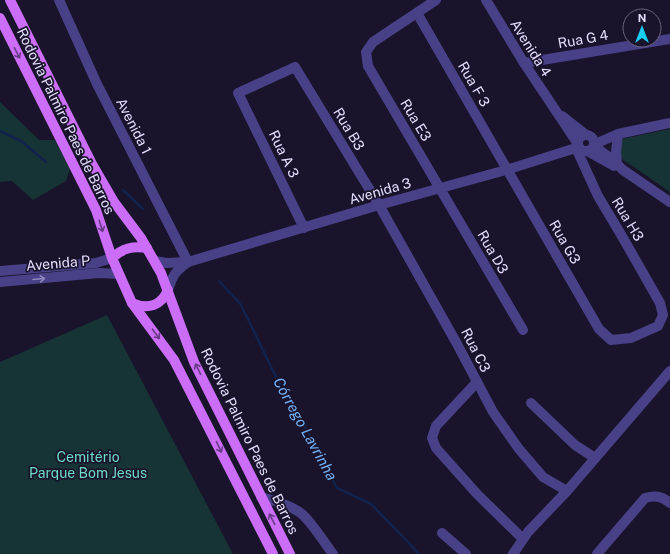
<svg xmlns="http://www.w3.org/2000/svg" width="670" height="554" viewBox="0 0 670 554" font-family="'Public Sans',sans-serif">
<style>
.green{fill:#163435}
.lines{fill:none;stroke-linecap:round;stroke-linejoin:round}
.stream{stroke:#11234c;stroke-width:2.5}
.minor{stroke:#484187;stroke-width:10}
.major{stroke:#cb6df6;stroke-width:10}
.oneway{stroke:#693b86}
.oneway2{stroke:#8e88bc}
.labels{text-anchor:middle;stroke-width:3.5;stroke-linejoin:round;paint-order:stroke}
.street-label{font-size:14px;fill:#e4dffd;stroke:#19132b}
.park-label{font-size:14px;fill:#6edbc6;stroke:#19132b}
.water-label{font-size:15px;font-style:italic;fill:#73b2f7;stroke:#19132b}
</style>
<rect width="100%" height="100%" fill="#19132b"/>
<!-- green -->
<g class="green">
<path d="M 0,102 L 39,140 L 55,140 L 70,169 L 66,181 L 33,200 L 12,181 L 0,182 Z"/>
<path d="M 670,129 L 670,192 L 622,159 L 620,155 L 622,139 Z"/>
<path d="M 107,315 L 233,554 L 0,554 L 0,362 Z"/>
</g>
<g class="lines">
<!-- stream -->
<g class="stream">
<path d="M 0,131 L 21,141 L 46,162"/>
<path d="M 123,190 L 143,209"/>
<path d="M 219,281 L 241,305 L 280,385 L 302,421 L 337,488 L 371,504 L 411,545 L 418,554"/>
</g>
<!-- minor -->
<g class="minor">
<path d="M 59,0 L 97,84 L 188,262"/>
<path d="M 436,0 L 373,42 L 366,52 L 368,66 L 523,330"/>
<path d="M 486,0 L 524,63 L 578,144"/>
<path d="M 417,13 L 599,329 L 611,340 L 631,338 L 658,326 L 663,315 L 660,303 L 623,238 L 598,196 L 576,148"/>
<path d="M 524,63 L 670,39"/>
<path d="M 562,116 L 586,135"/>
<circle cx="586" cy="143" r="8"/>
<path d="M 595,144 L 618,134 L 670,123"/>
<path d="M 594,146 L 613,160 L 623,170 L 670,202"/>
<path d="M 587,151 L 614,166"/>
<path d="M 617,163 L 616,152 L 618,134"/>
<path d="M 304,228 L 238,93 L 295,67 L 379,205 L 456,342 L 493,412 L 519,449 L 543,477 L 567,491"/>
<path d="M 155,261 L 166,263 L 188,262 L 379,205 L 506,170 L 579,147"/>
<path d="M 0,271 L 96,263 L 112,258"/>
<path d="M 0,282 L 99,273 L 119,274"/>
<path d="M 168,290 C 173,274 176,271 188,262"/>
<path d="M 477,382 L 436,426 L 432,438 L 436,448 L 477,494 L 523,539"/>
<path d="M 531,403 L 575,445 L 595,458"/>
<path d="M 261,497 C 275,501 290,505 302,514 C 312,523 324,542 333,554"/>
<path d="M 442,533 L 466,554"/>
<path d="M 513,554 L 528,532 L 567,491 L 670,371"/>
<path d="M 597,554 L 645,498 C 655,495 662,496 670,503"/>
</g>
<!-- major -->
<g class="major">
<path d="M 10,0 L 92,164 L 114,202 L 141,238 L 161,273 L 194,362 L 290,554"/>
<path d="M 0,18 L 96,210 L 112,258 L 132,303 L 174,360 L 273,554"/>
<path d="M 112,258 C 123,248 132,246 147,248"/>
<path d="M 132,303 C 148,310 161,306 168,290"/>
</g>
</g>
<!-- one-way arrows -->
<defs><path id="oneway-shaft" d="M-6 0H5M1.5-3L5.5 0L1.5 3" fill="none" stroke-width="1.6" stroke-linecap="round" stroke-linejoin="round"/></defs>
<g class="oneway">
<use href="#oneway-shaft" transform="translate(17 53) rotate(63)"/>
<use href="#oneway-shaft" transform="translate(101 226) rotate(72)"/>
<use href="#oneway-shaft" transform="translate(156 334) rotate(53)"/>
<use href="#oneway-shaft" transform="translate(198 369) rotate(-116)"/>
<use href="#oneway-shaft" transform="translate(219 447) rotate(64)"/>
<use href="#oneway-shaft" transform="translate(272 519) rotate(-117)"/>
</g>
<use class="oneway2" href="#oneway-shaft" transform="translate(39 279) rotate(-5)"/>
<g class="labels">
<!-- street labels -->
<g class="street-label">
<text transform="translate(583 39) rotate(-10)" y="5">Rua G 4</text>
<text transform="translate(531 48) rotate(58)" y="5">Avenida 4</text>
<text transform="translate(474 84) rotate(60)" y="5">Rua F 3</text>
<text transform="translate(416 120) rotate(59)" y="5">Rua E3</text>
<text transform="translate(66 121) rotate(64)" y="5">Rodovia Palmiro Paes de Barros</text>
<text transform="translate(134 126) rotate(63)" y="5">Avenida 1</text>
<text transform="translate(349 129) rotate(59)" y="5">Rua B3</text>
<text transform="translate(284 154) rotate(64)" y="5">Rua A 3</text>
<text transform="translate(380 191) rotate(-16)" y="5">Avenida 3</text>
<text transform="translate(628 219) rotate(59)" y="5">Rua H3</text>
<text transform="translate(565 242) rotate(60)" y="5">Rua G3</text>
<text transform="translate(493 252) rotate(60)" y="5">Rua D3</text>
<text transform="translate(58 263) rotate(-5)" y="5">Avenida P</text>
<text transform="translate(476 350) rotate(63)" y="5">Rua C3</text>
<text transform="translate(250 441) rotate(64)" y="5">Rodovia Palmiro Paes de Barros</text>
</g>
<!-- park labels -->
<g class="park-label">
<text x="88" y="462">Cemitério<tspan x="88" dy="16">Parque Bom Jesus</tspan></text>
</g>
<!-- water labels -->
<g class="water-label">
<text transform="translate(305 429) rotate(61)" y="5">Córrego Lavrinha</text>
</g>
</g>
<!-- north arrow -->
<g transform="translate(642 28)"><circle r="19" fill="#19132b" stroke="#6a657f"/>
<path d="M0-3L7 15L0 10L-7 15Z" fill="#17cef1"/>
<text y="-6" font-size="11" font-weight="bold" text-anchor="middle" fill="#e4dffd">N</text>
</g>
</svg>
